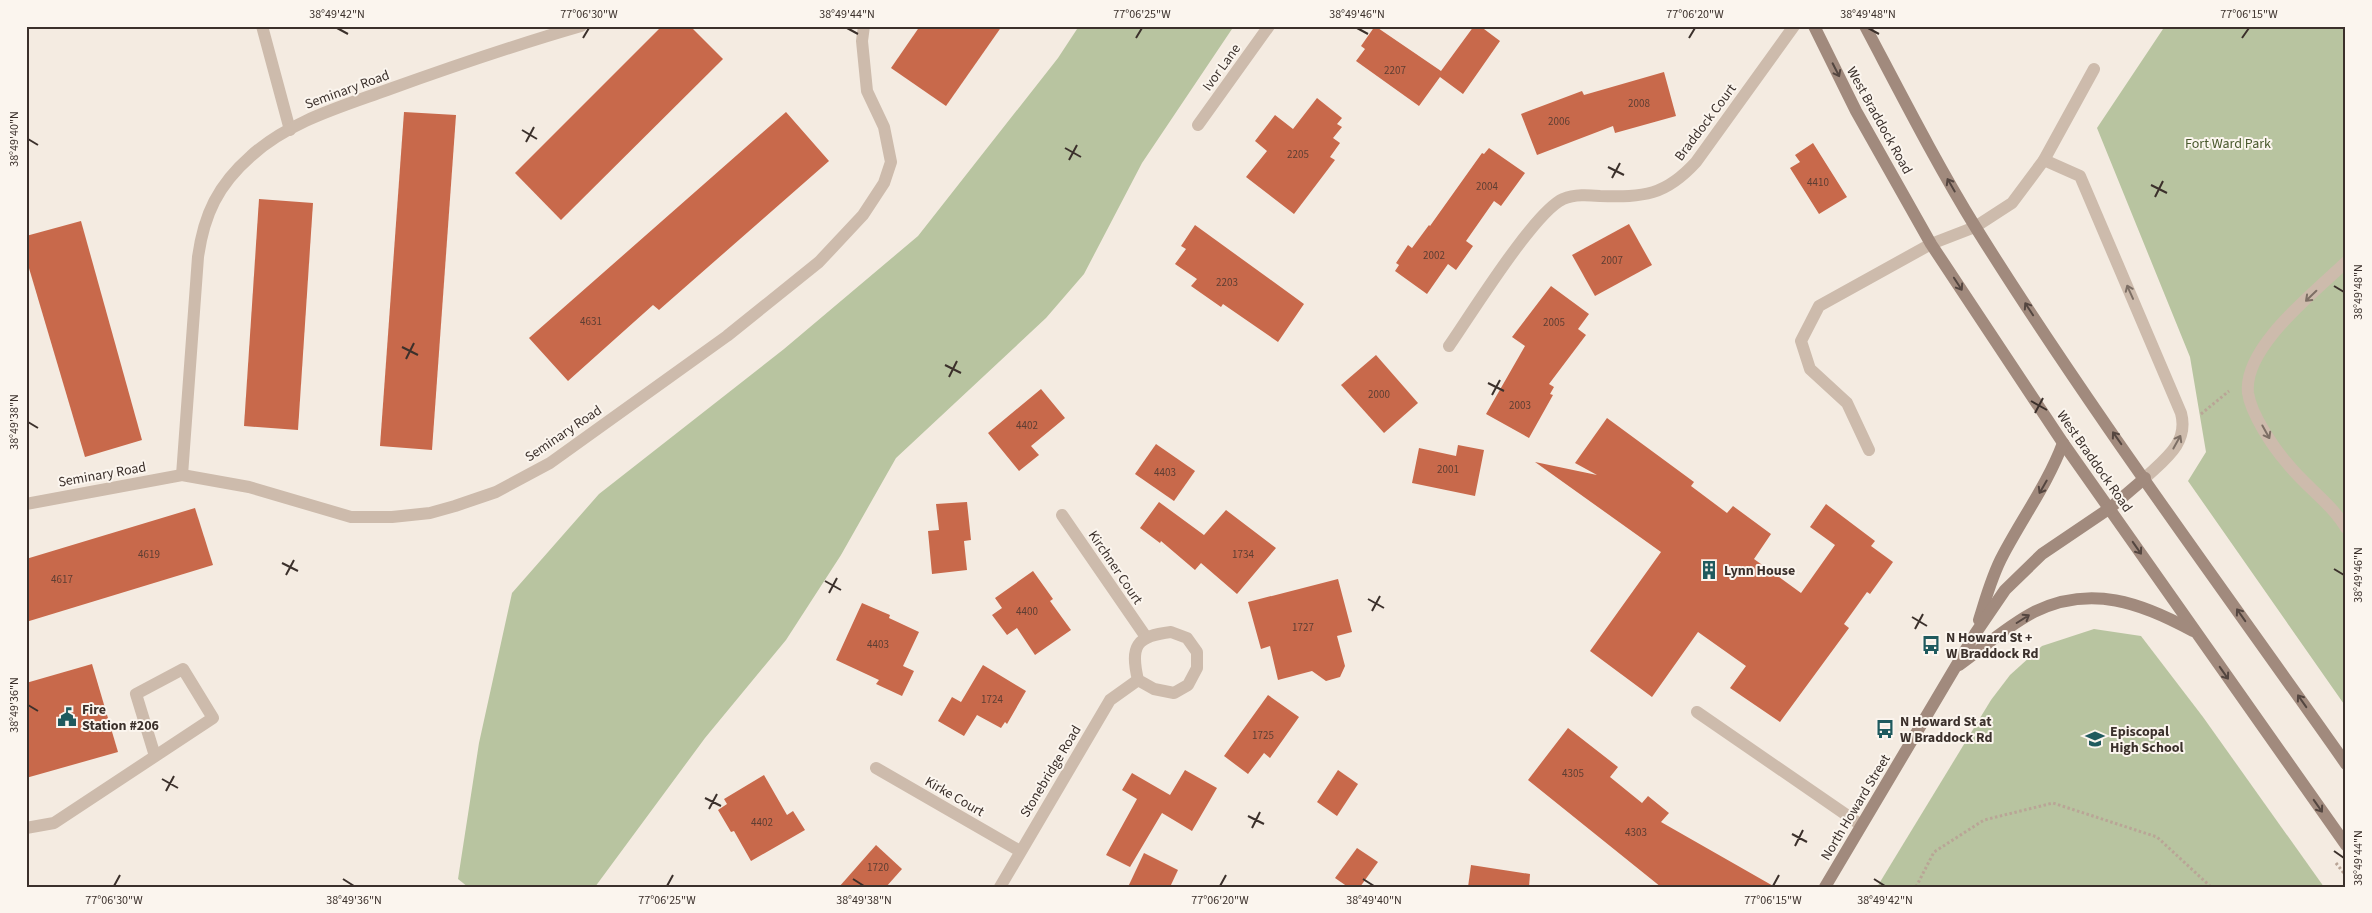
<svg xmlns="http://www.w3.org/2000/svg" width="2372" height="913" viewBox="0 0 2372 913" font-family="'Source Sans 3',sans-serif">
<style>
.green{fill:#b8c4a0}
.building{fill:#c8694b}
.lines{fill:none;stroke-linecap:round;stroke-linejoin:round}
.path{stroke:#b9a596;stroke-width:3;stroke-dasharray:2.5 2.5;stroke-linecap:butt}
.lane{stroke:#cdbbac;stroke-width:12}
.street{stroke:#cdbbac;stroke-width:12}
.secondary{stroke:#a18a7d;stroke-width:12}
.oneway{stroke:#544640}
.oneway2{stroke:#7d6f65}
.ticks{fill:none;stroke:#3b302b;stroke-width:2}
.labels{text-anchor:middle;stroke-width:4;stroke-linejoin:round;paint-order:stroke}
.number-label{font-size:11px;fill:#5e3e33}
.street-label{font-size:14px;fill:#3b302b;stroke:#fbf5ee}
.park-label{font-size:14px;fill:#4a5a2e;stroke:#fbf5ee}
.poi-label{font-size:14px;font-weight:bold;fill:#3b302b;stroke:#fbf5ee;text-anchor:start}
.neatline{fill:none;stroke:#3b302b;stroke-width:2}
.ticks-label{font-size:12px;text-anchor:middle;fill:#3b302b}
</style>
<rect width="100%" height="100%" fill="#f4ebe1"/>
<!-- green -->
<g class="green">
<path d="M 1079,26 L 1234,26 L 1142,163 L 1084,274 L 1046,318 L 896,458 L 841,555 L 786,640 L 705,738 L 595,887 L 468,887 L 458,879 L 479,743 L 512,593 L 599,494 L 784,349 L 918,236 L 1058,58 Z"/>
<path d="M 2165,26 L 2346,26 L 2346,707 L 2188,481 L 2206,452 L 2190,357 L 2097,128 Z"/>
<path d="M 2094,629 L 2141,636 L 2203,717 L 2324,887 L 1877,887 L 1991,700 L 2010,675 L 2042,646 Z"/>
</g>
<!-- building -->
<g class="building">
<path d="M 662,26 L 690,26 L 723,59 L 561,220 L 515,173 Z"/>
<path d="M 920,26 L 1002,26 L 946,106 L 891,68 Z"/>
<path d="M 1375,26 L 1441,71 L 1474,26 L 1480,26 L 1500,41 L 1463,94 L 1440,77 L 1419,106 L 1356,61 L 1365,49 L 1361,46 Z"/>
<path d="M 1664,72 L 1676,116 L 1615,133 L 1613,126 L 1537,155 L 1521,114 L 1582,91 L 1584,95 Z"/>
<path d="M 1317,98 L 1342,118 L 1337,124 L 1342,127 L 1333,138 L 1340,143 L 1330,157 L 1335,160 L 1294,214 L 1246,177 L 1267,151 L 1255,141 L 1275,115 L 1293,129 Z"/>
<path d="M 404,112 L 456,115 L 432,450 L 380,446 Z"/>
<path d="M 786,112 L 829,161 L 659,310 L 653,305 L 568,381 L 529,338 Z"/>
<path d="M 1813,143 L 1847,197 L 1819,214 L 1790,168 L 1800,162 L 1795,155 Z"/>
<path d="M 1489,148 L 1525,173 L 1501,206 L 1494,201 L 1466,241 L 1473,246 L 1456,270 L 1448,264 L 1427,294 L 1395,271 L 1399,265 L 1396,263 L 1408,245 L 1412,248 L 1429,225 L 1430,226 L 1482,153 L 1484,154 Z"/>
<path d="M 259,199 L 313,203 L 298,430 L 244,426 Z"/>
<path d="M 81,221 L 142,440 L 85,457 L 26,258 L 26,236 Z"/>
<path d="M 1629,224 L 1652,265 L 1595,296 L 1572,255 Z"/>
<path d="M 1195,225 L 1304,304 L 1278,342 L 1223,304 L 1221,307 L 1191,286 L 1197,279 L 1175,264 L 1186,249 L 1181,246 Z"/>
<path d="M 1551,286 L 1589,314 L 1578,329 L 1586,335 L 1549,384 L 1554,387 L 1550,394 L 1553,395 L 1529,438 L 1486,414 L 1525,346 L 1512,337 Z"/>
<path d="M 1376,355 L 1418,403 L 1384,433 L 1341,385 Z"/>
<path d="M 1041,389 L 1065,418 L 1031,446 L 1039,455 L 1019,471 L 988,433 Z"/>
<path d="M 1607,418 L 1694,482 L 1691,486 L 1727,513 L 1733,506 L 1771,534 L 1754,559 L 1801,593 L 1835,545 L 1810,527 L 1826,504 L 1875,541 L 1871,546 L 1893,562 L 1870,594 L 1867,592 L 1844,624 L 1849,628 L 1780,722 L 1730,688 L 1746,666 L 1698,632 L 1652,697 L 1590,651 L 1661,552 L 1535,462 L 1597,475 L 1575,463 Z"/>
<path d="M 1156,444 L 1195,471 L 1174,501 L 1135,474 Z"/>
<path d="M 1458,445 L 1484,450 L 1475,496 L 1412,483 L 1419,448 L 1456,456 Z"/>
<path d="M 967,502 L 971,540 L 964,541 L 967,570 L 932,574 L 928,531 L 939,530 L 936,504 Z"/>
<path d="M 1159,502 L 1204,535 L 1226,510 L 1276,548 L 1237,594 L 1201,563 L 1195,570 L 1161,541 L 1160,543 L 1140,528 Z"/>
<path d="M 195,508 L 213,565 L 26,622 L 26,559 Z"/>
<path d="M 1033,571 L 1053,599 L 1050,601 L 1071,630 L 1035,655 L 1017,628 L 1007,635 L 992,615 L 1002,608 L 995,598 Z"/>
<path d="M 1338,579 L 1352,632 L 1337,636 L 1345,666 L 1340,677 L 1326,681 L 1312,671 L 1278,680 L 1270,646 L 1261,649 L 1248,602 Z"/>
<path d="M 862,603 L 890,615 L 889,618 L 919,632 L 903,666 L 914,671 L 902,696 L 876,684 L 879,680 L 836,660 Z"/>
<path d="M 92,664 L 118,752 L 26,778 L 26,683 Z"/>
<path d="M 983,665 L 1026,691 L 1007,724 L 1005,722 L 1001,728 L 977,715 L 964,736 L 938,721 L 952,697 L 961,702 Z"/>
<path d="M 1268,695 L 1299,717 L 1270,758 L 1264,753 L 1248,774 L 1224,756 Z"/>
<path d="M 1568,728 L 1618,767 L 1610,777 L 1642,803 L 1648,796 L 1669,813 L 1661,822 L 1775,887 L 1661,887 L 1528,780 Z"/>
<path d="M 1185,770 L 1217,788 L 1192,831 L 1162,813 L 1130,867 L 1106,855 L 1137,799 L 1122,790 L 1132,773 L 1170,795 Z"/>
<path d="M 1338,770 L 1358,784 L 1337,816 L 1317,802 Z"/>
<path d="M 764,775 L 787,815 L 793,811 L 805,830 L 751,861 L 734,831 L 731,832 L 718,810 L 727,804 L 724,799 Z"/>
<path d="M 876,845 L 902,869 L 886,887 L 839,887 Z"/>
<path d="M 1357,848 L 1378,862 L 1360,887 L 1348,887 L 1335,878 Z"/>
<path d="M 1144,853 L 1178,870 L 1170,887 L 1128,887 Z"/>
<path d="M 1471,865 L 1530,874 L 1529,887 L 1468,887 Z"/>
</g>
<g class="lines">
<!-- path -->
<g class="path">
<path d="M 2201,414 L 2229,391"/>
<path d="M 2336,863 L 2346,876"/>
<path d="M 1916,887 L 1934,852 L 1984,820 L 2053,803 L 2157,837 L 2211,887"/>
</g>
<!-- lane -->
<g class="lane">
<path d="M 262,26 L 290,130"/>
<path d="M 2044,160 L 2080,176 L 2181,413 C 2189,443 2165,459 2145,478"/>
<path d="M 2346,262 C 2315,292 2243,347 2248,393 C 2251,414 2273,447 2287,463 C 2305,486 2331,503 2346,528"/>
<path d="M 1869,450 L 1847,403 L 1810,369 L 1801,341 L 1819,306 L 1931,244 L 1975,227 L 2012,203 L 2044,160 L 2094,69"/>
<path d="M 182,475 L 198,257 C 204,214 218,185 251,156 C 288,122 340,107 387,90 C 451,67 515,45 581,26"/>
<path d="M 26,504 L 182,475 L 249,487 L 351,517 L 392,517 L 430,513 L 455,506 L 496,492 L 550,463 L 727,336 L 819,262 L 863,215 L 884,183 L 891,162 L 884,127 L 867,91 L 862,41 L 864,26"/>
<path d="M 1697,712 L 1861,825"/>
<path d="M 26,828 L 54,823 L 213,718 L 183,669 L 136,694 L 155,756"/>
</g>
<!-- street -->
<g class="street">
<path d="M 1198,125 L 1269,26"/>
<path d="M 1449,346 C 1470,316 1534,212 1563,199 C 1575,194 1588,195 1600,196 C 1644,197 1665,196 1696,162 L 1794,26"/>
<path d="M 1062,515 L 1146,637"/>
<path d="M 1171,632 L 1187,638 L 1197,652 L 1197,668 L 1188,685 L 1174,693 L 1154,689 L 1138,680 C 1130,646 1136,636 1171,632 Z"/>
<path d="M 876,768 L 1020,851"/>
<path d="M 1000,887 L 1110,700 L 1138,680"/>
</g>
<!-- secondary -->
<g class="secondary">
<path d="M 1814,26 L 1856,111 L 1931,244 L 2063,443 L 2346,845"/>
<path d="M 1865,26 C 1901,94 1936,163 1976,228 C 2091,412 2221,586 2346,764"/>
<path d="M 1979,620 C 1986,598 1992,575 2003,555 C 2023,517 2048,483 2063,443"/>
<path d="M 1959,665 C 1983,648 2007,626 2034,612 C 2091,584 2142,603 2193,631"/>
<path d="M 1825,887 L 1975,634 L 2005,590 L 2042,554 L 2110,508 L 2145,478"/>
</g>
</g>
<!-- one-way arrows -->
<defs><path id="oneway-shaft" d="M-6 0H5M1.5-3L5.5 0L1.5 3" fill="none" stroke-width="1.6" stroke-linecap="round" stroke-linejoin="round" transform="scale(1.25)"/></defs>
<g class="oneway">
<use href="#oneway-shaft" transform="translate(1836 70) rotate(63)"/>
<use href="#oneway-shaft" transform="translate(1951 185) rotate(-120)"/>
<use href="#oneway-shaft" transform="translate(1958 284) rotate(57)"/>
<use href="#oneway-shaft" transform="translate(2029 309) rotate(-123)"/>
<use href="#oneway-shaft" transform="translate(2117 438) rotate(-125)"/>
<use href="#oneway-shaft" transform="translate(2043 487) rotate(120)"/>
<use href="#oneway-shaft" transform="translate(2137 548) rotate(55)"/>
<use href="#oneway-shaft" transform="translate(2241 615) rotate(-125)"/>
<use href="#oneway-shaft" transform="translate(2023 619) rotate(-32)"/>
<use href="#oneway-shaft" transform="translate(2224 673) rotate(55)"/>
<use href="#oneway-shaft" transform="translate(2302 701) rotate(-125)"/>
<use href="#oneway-shaft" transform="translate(2318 806) rotate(55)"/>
</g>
<g class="oneway2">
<use href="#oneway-shaft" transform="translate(2130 292) rotate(-114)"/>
<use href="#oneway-shaft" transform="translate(2311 296) rotate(136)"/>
<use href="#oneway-shaft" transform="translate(2266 432) rotate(61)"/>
<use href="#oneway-shaft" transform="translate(2177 442) rotate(-61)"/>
</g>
<!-- ticks -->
<path class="ticks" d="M 337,28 L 348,34M 847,28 L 858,34M 1357,28 L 1368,34M 1868,28 L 1879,34M 583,38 L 589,28M 1136,38 L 1142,28M 1689,38 L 1695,28M 2242,38 L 2249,28M 522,130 L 537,139M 28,139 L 38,145M 526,142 L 534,127M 1065,148 L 1081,157M 1069,160 L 1077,145M 1608,167 L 1624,175M 1612,178 L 1620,163M 2151,185 L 2167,193M 2155,197 L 2163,181M 2334,286 L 2344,292M 402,347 L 418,355M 406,359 L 414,343M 945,365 L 961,373M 949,377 L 957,361M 1488,383 L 1504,391M 1492,395 L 1500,380M 2031,401 L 2047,410M 2035,413 L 2043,398M 28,422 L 38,428M 282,563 L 298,571M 2334,569 L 2344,575M 286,575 L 294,560M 825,581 L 841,590M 829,593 L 837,578M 1368,599 L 1384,608M 1372,611 L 1380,596M 1912,617 L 1927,626M 1915,629 L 1923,614M 28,705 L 38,711M 162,779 L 178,788M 166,791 L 174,776M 705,798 L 721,806M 709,809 L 717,794M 1248,816 L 1264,824M 1252,828 L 1260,812M 1792,834 L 1807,842M 1795,846 L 1803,830M 2334,851 L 2344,858M 343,879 L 354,886M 853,879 L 864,886M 1363,879 L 1374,886M 1874,879 L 1885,886M 114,886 L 120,875M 667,886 L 673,875M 1220,886 L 1226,875M 1773,886 L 1779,875"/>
<!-- icons -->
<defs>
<g id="building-bare" transform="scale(1.5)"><path d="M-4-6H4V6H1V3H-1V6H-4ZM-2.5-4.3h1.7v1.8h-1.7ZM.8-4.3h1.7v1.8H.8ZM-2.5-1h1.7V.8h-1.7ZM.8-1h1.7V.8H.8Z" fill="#1f5a5e" stroke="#fbf5ee" stroke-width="2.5" paint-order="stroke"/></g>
<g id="bus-bare" transform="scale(1.5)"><path d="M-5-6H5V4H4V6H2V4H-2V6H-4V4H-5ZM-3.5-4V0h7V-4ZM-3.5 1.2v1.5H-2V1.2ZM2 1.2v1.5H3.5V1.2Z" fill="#1f5a5e" stroke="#fbf5ee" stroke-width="2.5" paint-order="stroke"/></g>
<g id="civic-bare" transform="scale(1.5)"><path d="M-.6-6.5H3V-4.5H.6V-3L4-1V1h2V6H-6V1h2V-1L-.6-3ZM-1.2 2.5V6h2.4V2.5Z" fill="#1f5a5e" stroke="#fbf5ee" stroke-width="2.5" paint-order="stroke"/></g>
<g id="school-bare" transform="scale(1.5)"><path d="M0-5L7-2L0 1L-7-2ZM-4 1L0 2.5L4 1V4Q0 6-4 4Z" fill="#1f5a5e" stroke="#fbf5ee" stroke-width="2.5" paint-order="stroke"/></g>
</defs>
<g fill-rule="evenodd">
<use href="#building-bare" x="1709" y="570"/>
<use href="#bus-bare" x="1931" y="645"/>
<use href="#civic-bare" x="67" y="717"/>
<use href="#bus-bare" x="1885" y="729"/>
<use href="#school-bare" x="2095" y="739"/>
</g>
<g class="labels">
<!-- number labels -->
<g class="number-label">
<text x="1395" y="74">2207</text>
<text x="1639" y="107">2008</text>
<text x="1559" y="125">2006</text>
<text x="1298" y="158">2205</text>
<text x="1818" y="186">4410</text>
<text x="1487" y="190">2004</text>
<text x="1434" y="259">2002</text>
<text x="1612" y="264">2007</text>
<text x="1227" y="286">2203</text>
<text x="591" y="325">4631</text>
<text x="1554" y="326">2005</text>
<text x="1379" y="398">2000</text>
<text x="1520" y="409">2003</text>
<text x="1027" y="429">4402</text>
<text x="1448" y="473">2001</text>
<text x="1165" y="476">4403</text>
<text x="149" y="558">4619</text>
<text x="1243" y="558">1734</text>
<text x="62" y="583">4617</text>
<text x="1027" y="615">4400</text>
<text x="1303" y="631">1727</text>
<text x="878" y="648">4403</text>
<text x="992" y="703">1724</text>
<text x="1263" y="739">1725</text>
<text x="1573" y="777">4305</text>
<text x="762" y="826">4402</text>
<text x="1636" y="836">4303</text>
<text x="878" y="871">1720</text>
</g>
<!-- street labels -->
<g class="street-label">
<text transform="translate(1221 67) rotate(-54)" y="5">Ivor Lane</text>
<text transform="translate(347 89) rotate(-20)" y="5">Seminary Road</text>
<text transform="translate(1880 120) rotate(61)" y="5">West Braddock Road</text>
<text transform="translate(1705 122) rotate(-53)" y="5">Braddock Court</text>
<text transform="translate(563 433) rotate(-34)" y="5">Seminary Road</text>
<text transform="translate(2095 461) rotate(55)" y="5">West Braddock Road</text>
<text transform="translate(102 474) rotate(-10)" y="5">Seminary Road</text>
<text transform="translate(1116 567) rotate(56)" y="5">Kirchner Court</text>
<text transform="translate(1050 771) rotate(-59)" y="5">Stonebridge Road</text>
<text transform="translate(955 796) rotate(30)" y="5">Kirke Court</text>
<text transform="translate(1855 807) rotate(-59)" y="5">North Howard Street</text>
</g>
<!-- park labels -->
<g class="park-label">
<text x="2228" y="148">Fort Ward Park</text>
</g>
<!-- poi labels -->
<g class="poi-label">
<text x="1724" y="575">Lynn House</text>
<text x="1946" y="642">N Howard St +<tspan x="1946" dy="16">W Braddock Rd</tspan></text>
<text x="82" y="714">Fire<tspan x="82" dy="16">Station #206</tspan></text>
<text x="1900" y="726">N Howard St at<tspan x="1900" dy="16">W Braddock Rd</tspan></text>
<text x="2110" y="736">Episcopal<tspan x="2110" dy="16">High School</tspan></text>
</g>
</g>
<!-- border -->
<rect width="2372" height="913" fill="none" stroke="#fbf5ee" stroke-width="55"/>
<rect x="28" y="28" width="2316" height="858" class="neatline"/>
<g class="ticks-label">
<text x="337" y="18">38°49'42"N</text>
<text x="589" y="18">77°06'30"W</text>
<text x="847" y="18">38°49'44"N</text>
<text x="1142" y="18">77°06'25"W</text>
<text x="1357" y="18">38°49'46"N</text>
<text x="1695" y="18">77°06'20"W</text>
<text x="1868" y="18">38°49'48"N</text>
<text x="2249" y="18">77°06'15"W</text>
<text transform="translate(14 139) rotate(-90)" y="4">38°49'40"N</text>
<text transform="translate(2358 292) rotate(-90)" y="4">38°49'48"N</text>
<text transform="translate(14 422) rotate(-90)" y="4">38°49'38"N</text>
<text transform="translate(2358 575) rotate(-90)" y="4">38°49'46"N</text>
<text transform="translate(14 705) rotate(-90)" y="4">38°49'36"N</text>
<text transform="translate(2358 858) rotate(-90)" y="4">38°49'44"N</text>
<text x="114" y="904">77°06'30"W</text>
<text x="354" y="904">38°49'36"N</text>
<text x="667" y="904">77°06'25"W</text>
<text x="864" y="904">38°49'38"N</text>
<text x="1220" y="904">77°06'20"W</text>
<text x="1374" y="904">38°49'40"N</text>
<text x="1773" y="904">77°06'15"W</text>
<text x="1885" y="904">38°49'42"N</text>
</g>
</svg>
